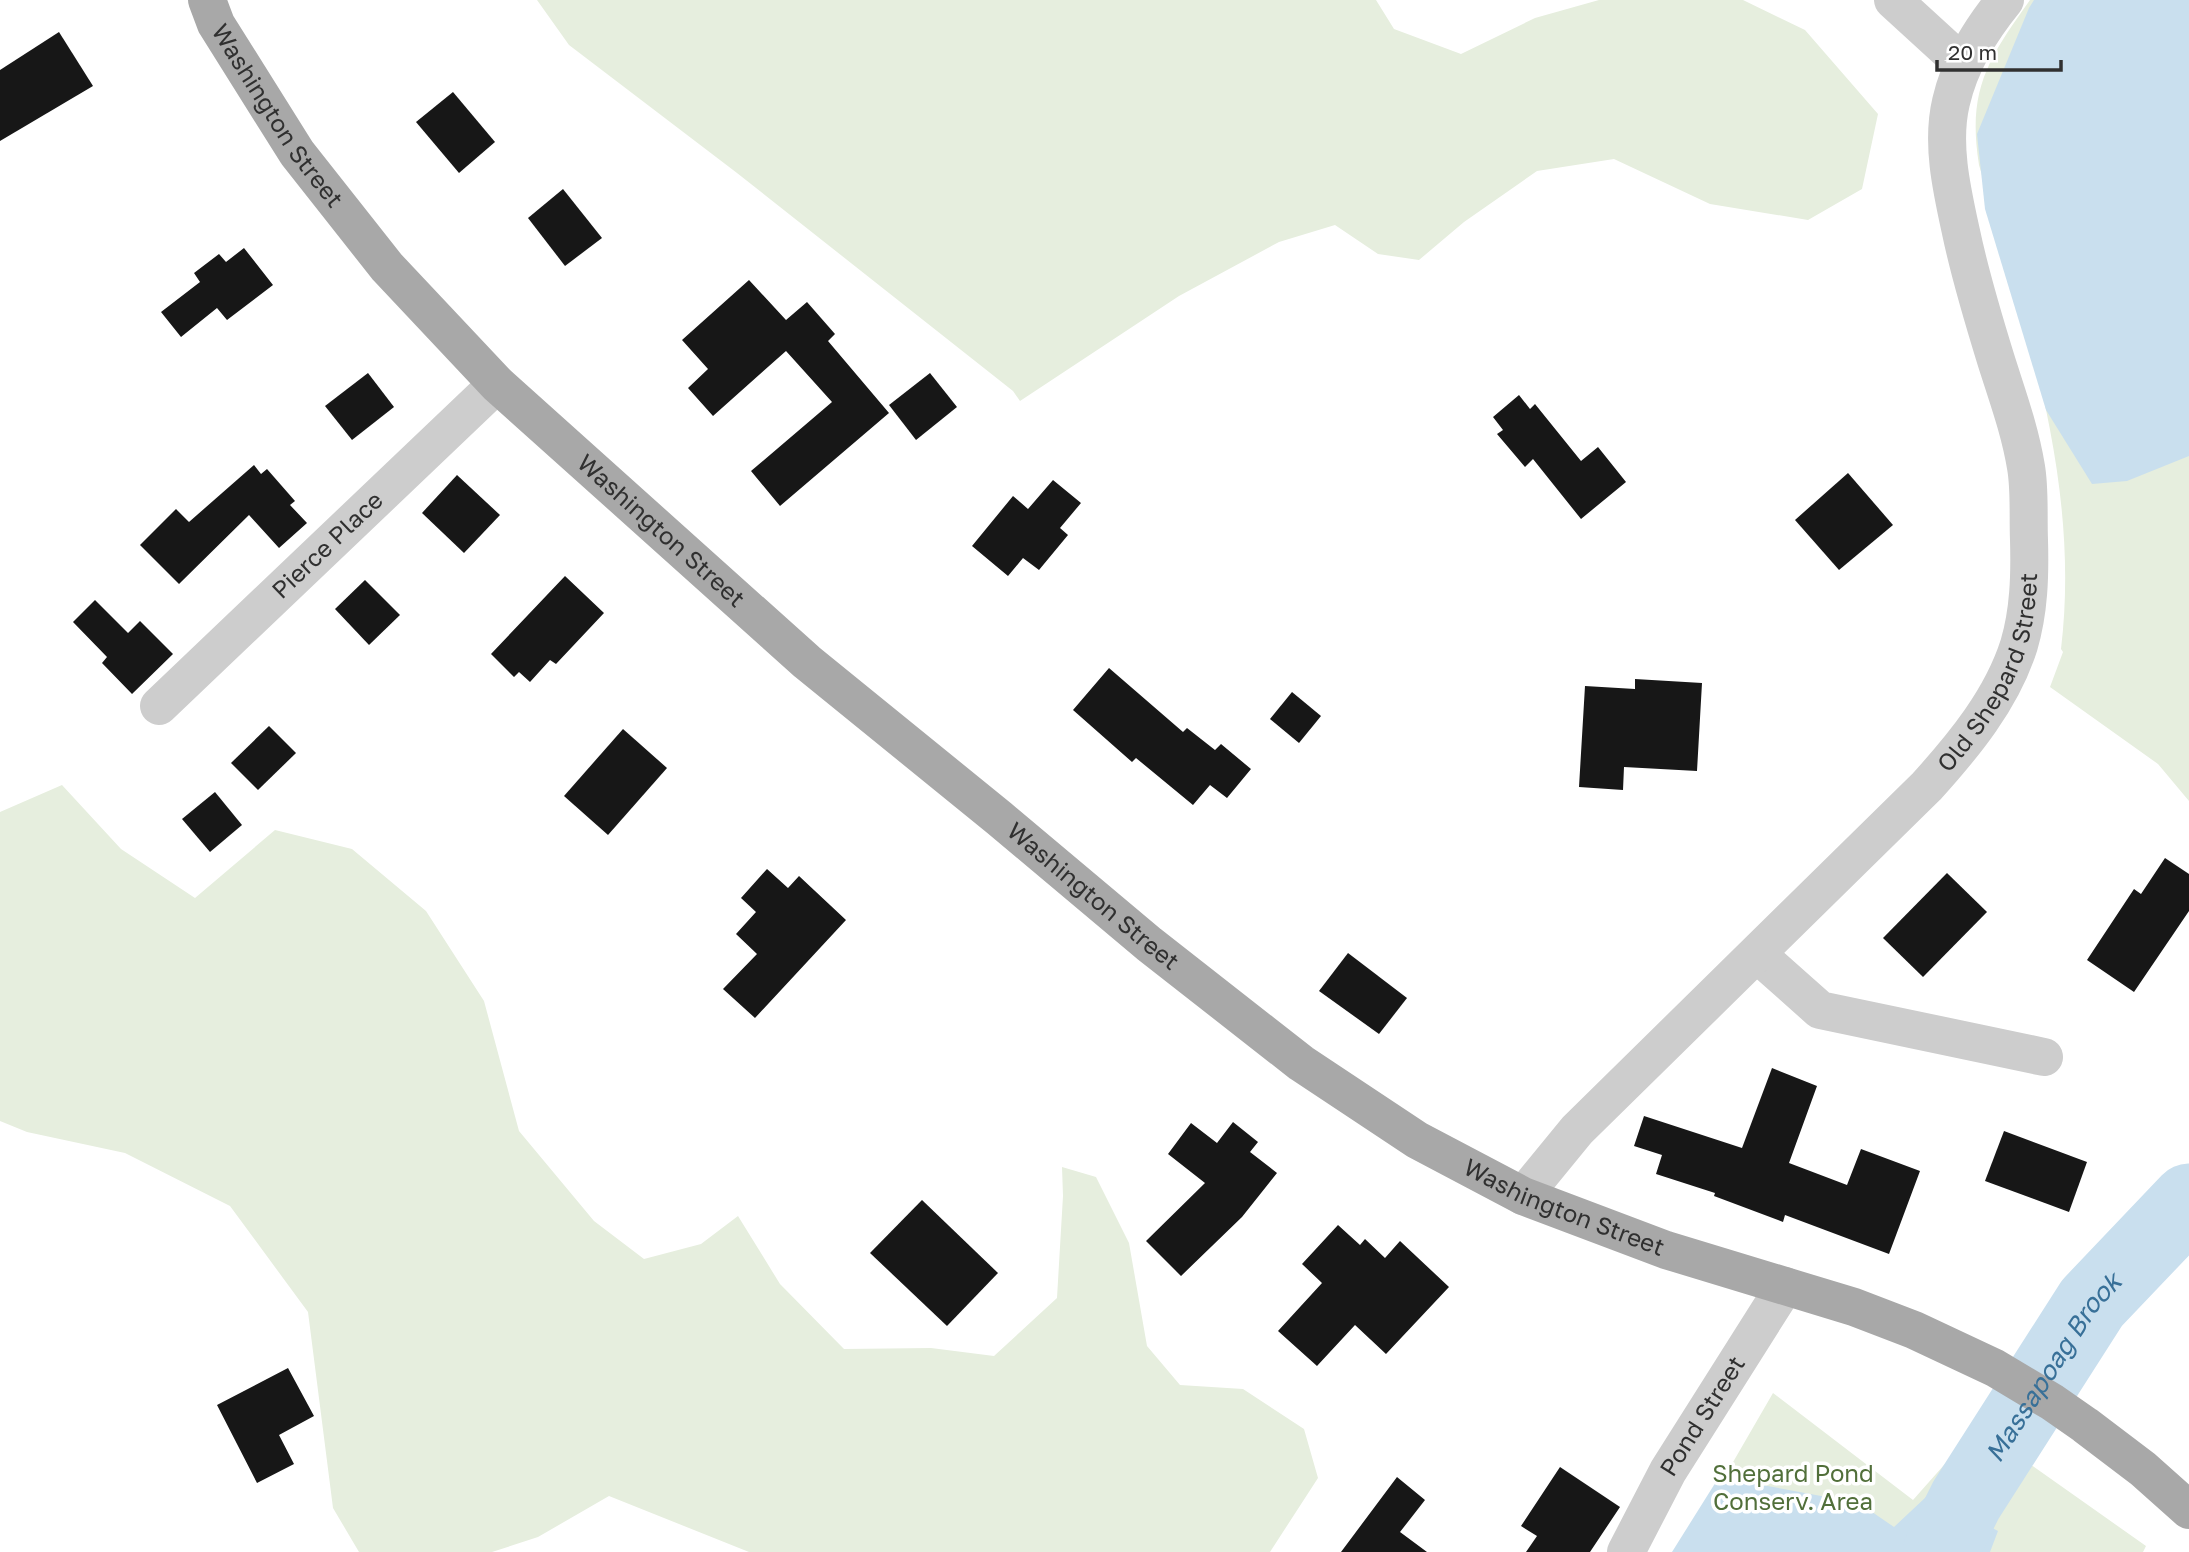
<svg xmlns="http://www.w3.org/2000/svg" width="2189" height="1552" viewBox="0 0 2189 1552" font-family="'Golos Text',sans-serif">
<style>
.green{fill:#e6eede}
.water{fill:#c9dfee}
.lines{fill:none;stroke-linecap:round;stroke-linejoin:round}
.river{stroke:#c9dfee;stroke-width:75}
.building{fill:#171717}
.minor{stroke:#cdcdcd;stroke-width:38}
.major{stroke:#a8a8a8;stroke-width:38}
.labels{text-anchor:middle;stroke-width:7;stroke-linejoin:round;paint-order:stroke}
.street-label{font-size:24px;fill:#303030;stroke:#fff}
.park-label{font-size:24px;fill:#516f3a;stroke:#fff}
.water-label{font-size:26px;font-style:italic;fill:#387098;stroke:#fff}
</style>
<rect width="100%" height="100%" fill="#fff"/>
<!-- green -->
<g class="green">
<path d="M 537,0 L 1376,0 L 1394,29 L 1461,54 L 1535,18 L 1599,0 L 1743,0 L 1805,30 L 1878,114 L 1862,189 L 1808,220 L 1710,204 L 1614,159 L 1537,171 L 1464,222 L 1419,260 L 1378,254 L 1335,225 L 1279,242 L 1179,296 L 1020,401 L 1013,391 L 737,173 L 569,45 Z"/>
<path d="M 2030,0 L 2189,0 L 2189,801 L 2158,764 L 2050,687 L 2063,652 L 2061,649 C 2081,483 2025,322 1979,165 C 1967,90 1988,59 2030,0 Z"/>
<path d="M 62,785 L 121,849 L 195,898 L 275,830 L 352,849 L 426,911 L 484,1001 L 519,1131 L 594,1221 L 644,1259 L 701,1244 L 738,1216 L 780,1284 L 844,1349 L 931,1348 L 994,1356 L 1057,1298 L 1063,1196 L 1062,1167 L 1096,1177 L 1129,1243 L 1147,1346 L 1180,1385 L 1243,1389 L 1304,1429 L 1318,1478 L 1270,1552 L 749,1552 L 609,1496 L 538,1537 L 492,1552 L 359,1552 L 333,1508 L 308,1312 L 230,1206 L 125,1153 L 27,1132 L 0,1121 L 0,812 Z"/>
<path d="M 1773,1393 L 1913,1500 L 1975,1430 L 1993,1438 L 2146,1546 L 2143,1552 L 1681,1552 Z"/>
</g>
<!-- water -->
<g class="water">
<path d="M 2034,0 L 2189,0 L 2189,456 L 2127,481 L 2092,484 L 2046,410 L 1985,209 L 1977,134 L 2029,8 Z"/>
<path d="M 1719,1477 L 1859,1503 L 1894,1527 L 1926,1497 L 1961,1511 L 1998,1531 L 1990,1552 L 1672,1552 Z"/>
</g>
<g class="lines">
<!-- river -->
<path class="river" id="s1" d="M 1940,1552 L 1966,1500 L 2092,1303 L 2189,1201"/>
</g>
<!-- building -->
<g class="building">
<path d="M 59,32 L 93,86 L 0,141 L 0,70 Z"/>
<path d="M 453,92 L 495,142 L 459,173 L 416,122 Z"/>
<path d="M 563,189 L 602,238 L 565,266 L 528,218 Z"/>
<path d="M 244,248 L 273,285 L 227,320 L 217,308 L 181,337 L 161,312 L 200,282 L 194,273 L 219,254 L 226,262 Z"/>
<path d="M 749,280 L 786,320 L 807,302 L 835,334 L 828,341 L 889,413 L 780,506 L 751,471 L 832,402 L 786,351 L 713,416 L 688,388 L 708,369 L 682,340 Z"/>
<path d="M 368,373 L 394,407 L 352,440 L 325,406 Z"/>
<path d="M 930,373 L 957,407 L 916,440 L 889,405 Z"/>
<path d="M 1519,395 L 1530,409 L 1535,404 L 1581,461 L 1598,447 L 1626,482 L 1581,519 L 1533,459 L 1525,467 L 1497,434 L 1503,430 L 1493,417 Z"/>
<path d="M 254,465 L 261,474 L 267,469 L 295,501 L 290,505 L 307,523 L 279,548 L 249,515 L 179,584 L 140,545 L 176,509 L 189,522 Z"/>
<path d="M 1848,473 L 1893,525 L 1839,570 L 1795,520 Z"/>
<path d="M 457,475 L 500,515 L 464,553 L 422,513 Z"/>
<path d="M 1053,480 L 1081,503 L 1060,528 L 1068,535 L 1039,570 L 1023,558 L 1008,576 L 972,546 L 1013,496 L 1028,509 Z"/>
<path d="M 565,576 L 604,613 L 556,664 L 550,660 L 530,682 L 519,672 L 514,677 L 491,654 Z"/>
<path d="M 365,580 L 400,615 L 369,645 L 335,609 Z"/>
<path d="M 95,600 L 128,633 L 140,621 L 173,654 L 132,694 L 102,663 L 107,657 L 73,622 Z"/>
<path d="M 1109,668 L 1183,732 L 1187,728 L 1215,750 L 1221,744 L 1251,769 L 1227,798 L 1210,785 L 1193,805 L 1136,758 L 1132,762 L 1073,710 Z"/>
<path d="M 1635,679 L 1702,683 L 1697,771 L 1624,767 L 1623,790 L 1579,787 L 1585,686 L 1635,689 Z"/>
<path d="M 1292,692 L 1321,716 L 1299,743 L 1270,719 Z"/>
<path d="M 269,726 L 296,753 L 258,790 L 231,763 Z"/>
<path d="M 623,729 L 667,768 L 608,835 L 564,796 Z"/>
<path d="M 215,792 L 242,825 L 210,852 L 182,819 Z"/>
<path d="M 2165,858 L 2189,874 L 2189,911 L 2134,992 L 2087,960 L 2134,889 L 2141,894 Z"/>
<path d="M 767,869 L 788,888 L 799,876 L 846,920 L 755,1018 L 723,989 L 757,954 L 736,934 L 756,912 L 741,898 Z"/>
<path d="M 1947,873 L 1987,912 L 1923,977 L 1883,938 Z"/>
<path d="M 1348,953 L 1407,998 L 1379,1034 L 1319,991 Z"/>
<path d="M 1772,1068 L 1817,1086 L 1789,1163 L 1847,1185 L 1861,1149 L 1920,1171 L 1889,1254 L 1785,1215 L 1783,1222 L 1714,1196 L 1715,1193 L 1656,1174 L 1662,1155 L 1634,1146 L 1644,1116 L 1742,1148 Z"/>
<path d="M 1233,1122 L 1258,1142 L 1250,1152 L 1277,1173 L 1242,1217 L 1181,1276 L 1146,1241 L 1205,1183 L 1168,1154 L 1191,1123 L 1217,1143 Z"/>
<path d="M 2004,1131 L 2087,1162 L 2069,1212 L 1985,1181 Z"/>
<path d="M 922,1200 L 998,1273 L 947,1326 L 870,1253 Z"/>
<path d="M 1338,1225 L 1360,1245 L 1365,1239 L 1385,1258 L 1400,1241 L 1449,1287 L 1386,1354 L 1355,1325 L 1317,1366 L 1278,1331 L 1322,1283 L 1302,1264 Z"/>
<path d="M 288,1368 L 314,1416 L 279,1435 L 294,1464 L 257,1483 L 217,1405 Z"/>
<path d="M 1560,1467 L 1620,1507 L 1590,1552 L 1526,1552 L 1537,1536 L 1521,1526 Z"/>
<path d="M 1397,1477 L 1425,1500 L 1400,1532 L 1427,1552 L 1341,1552 Z"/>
</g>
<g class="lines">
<!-- minor -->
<g class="minor">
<path d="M 1893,0 L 1963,64"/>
<path id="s2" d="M 159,706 L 497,384"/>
<path d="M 1757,954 L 1820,1010 L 2044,1057"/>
<path id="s3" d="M 1523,1196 L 1577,1130 L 1927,786 C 1964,745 2002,699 2019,645 C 2029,611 2030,576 2029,540 C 2028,516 2030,490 2026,467 C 2020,430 2007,395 1996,360 C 1983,318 1970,275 1961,232 C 1952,191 1941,144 1951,102 C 1960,63 1980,31 2005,0"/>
<path id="s4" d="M 1626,1552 L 1668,1471 L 1785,1286"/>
</g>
<!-- major -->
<path class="major" id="s5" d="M 207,0 L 216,24 L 297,153 L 387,267 L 497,384 L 807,662 L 999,818 L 1149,944 L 1301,1063 L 1417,1140 L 1523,1196 L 1666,1250 L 1854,1307 L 1914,1330 L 1995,1368 L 2052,1402 L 2085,1425 L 2143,1469 L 2189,1510"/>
</g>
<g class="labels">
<!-- street labels -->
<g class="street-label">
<text dy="8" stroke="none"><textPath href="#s5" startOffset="136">Washington Street</textPath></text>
<text dy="8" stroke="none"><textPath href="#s5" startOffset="704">Washington Street</textPath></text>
<text dy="8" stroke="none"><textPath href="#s2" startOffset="233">Pierce Place</textPath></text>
<text dy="8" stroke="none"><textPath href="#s3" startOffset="709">Old Shepard Street</textPath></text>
<text dy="8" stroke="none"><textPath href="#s5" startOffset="1270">Washington Street</textPath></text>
<text dy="8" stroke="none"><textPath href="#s5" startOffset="1838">Washington Street</textPath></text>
<text dy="8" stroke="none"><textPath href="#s4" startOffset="156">Pond Street</textPath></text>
</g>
<!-- park labels -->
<g class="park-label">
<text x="1793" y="1482">Shepard Pond<tspan x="1793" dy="28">Conserv. Area</tspan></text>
</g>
<!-- water labels -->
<g class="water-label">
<text dy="9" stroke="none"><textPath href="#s1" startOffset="217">Massapoag Brook</textPath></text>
</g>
</g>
<!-- scale -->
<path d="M1937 60v10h124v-10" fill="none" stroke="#303030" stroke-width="3.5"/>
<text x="1948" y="60" font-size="21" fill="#303030" stroke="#ffffff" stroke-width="5" paint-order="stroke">20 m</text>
</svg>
